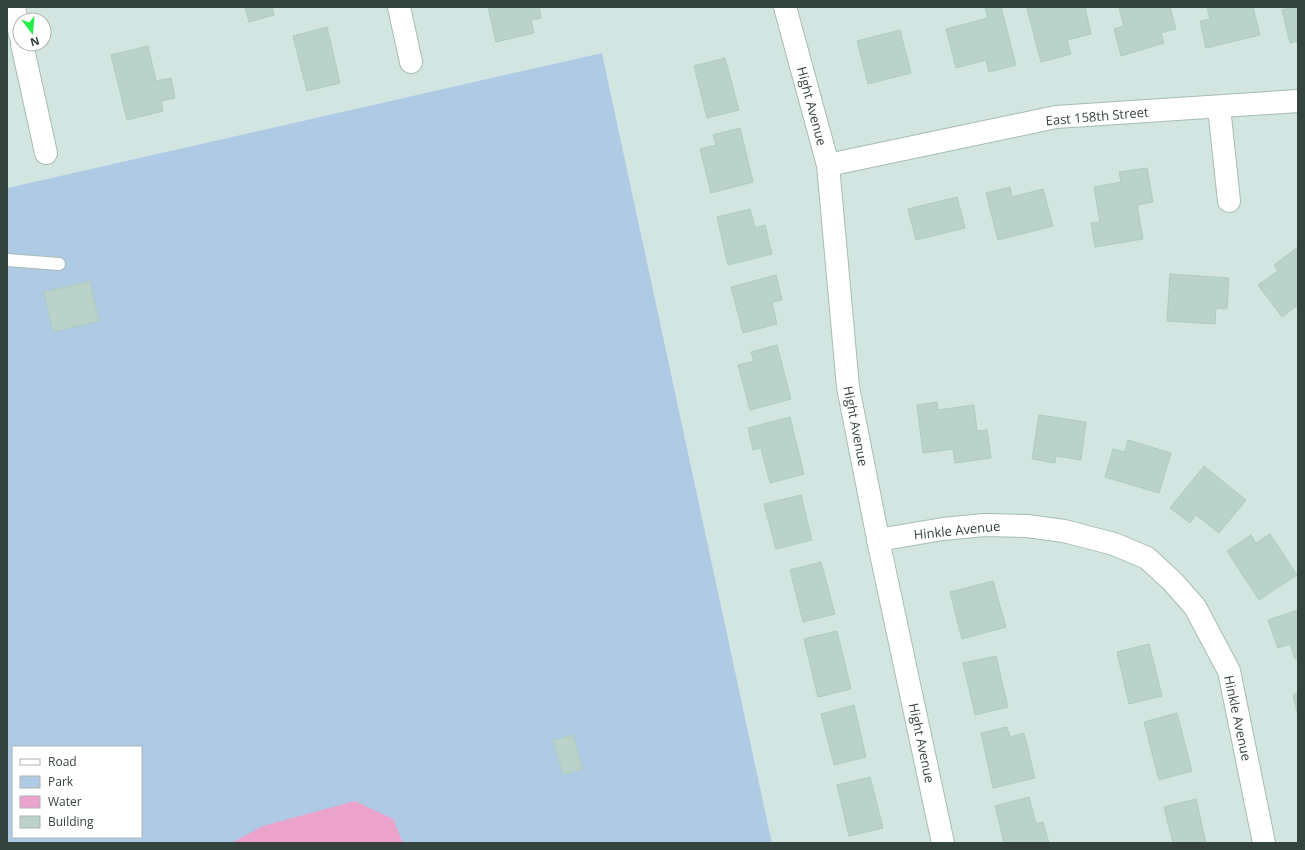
<svg xmlns="http://www.w3.org/2000/svg" width="1305" height="850" viewBox="0 0 1305 850" font-family="'Open Sans',sans-serif">
<style>
.residential{fill:#d2e5e0;fill-rule:evenodd}
.green{fill:#afcae4;fill-rule:evenodd}
.water{fill:#eba3cb}
.building{fill:#bad2c9;stroke:#aeccc1}
.lines{fill:none;stroke-linecap:round;stroke-linejoin:round}
.service-casing{stroke:#a7bcb5;stroke-width:14}
.minor-casing{stroke:#a7bcb5;stroke-width:24}
.service{stroke:#fff;stroke-width:12}
.minor{stroke:#fff;stroke-width:22}
.labels{text-anchor:middle;stroke-width:3;stroke-linejoin:round;paint-order:stroke}
.street-label{font-size:13px;fill:#34433e;stroke:#fff}
</style>
<rect width="100%" height="100%" fill="#e4f1ee"/>
<!-- residential -->
<path class="residential" d="M 7,7 L 1298,7 L 1298,843 L 772,843 L 602,53 L 7,188 ZM 20,20 L 44,20 L 44,44 L 20,44 Z"/>
<!-- green -->
<path class="green" d="M 602,53 L 772,843 L 7,843 L 7,188 ZM 13,747 L 141,747 L 141,837 L 13,837 Z"/>
<!-- water -->
<path class="water" d="M 355,801 L 393,819 L 403,843 L 231,843 L 263,826 Z"/>
<!-- building -->
<g class="building">
<path d="M 245,7 L 272,7 L 274,15 L 249,22 Z"/>
<path d="M 488,7 L 539,7 L 541,18 L 531,20 L 534,33 L 496,42 Z"/>
<path d="M 991,7 L 1001,7 L 1016,65 L 989,72 L 986,60 L 956,68 L 946,29 L 988,18 L 985,8 Z"/>
<path d="M 1034,7 L 1085,7 L 1091,34 L 1067,40 L 1071,54 L 1041,62 L 1027,9 Z"/>
<path d="M 1123,7 L 1170,7 L 1176,29 L 1161,33 L 1164,43 L 1121,56 L 1114,29 L 1124,26 L 1119,8 Z"/>
<path d="M 1207,7 L 1253,7 L 1260,35 L 1206,48 L 1200,21 L 1210,19 Z"/>
<path d="M 1294,7 L 1298,7 L 1298,41 L 1290,43 L 1282,10 Z"/>
<path d="M 327,27 L 340,83 L 307,91 L 293,36 Z"/>
<path d="M 900,30 L 911,73 L 868,84 L 857,41 Z"/>
<path d="M 148,46 L 156,81 L 171,78 L 175,98 L 161,101 L 163,111 L 127,120 L 111,55 Z"/>
<path d="M 725,58 L 739,110 L 707,118 L 694,66 Z"/>
<path d="M 740,128 L 753,182 L 711,193 L 700,149 L 716,145 L 713,135 Z"/>
<path d="M 1147,168 L 1153,202 L 1137,205 L 1143,239 L 1095,247 L 1091,223 L 1100,222 L 1094,187 L 1121,182 L 1119,172 Z"/>
<path d="M 1010,187 L 1012,197 L 1043,189 L 1053,226 L 998,240 L 986,193 Z"/>
<path d="M 957,197 L 965,228 L 916,240 L 908,209 Z"/>
<path d="M 750,209 L 755,228 L 765,225 L 772,254 L 728,265 L 717,217 Z"/>
<path d="M 1298,247 L 1298,305 L 1282,317 L 1258,285 L 1278,271 L 1274,265 Z"/>
<path d="M 1170,274 L 1229,278 L 1227,309 L 1216,308 L 1215,324 L 1167,321 Z"/>
<path d="M 776,275 L 782,300 L 772,302 L 777,324 L 743,333 L 731,287 Z"/>
<path d="M 90,281 L 99,321 L 53,332 L 44,292 Z"/>
<path d="M 777,345 L 791,399 L 750,410 L 738,365 L 754,361 L 751,352 Z"/>
<path d="M 937,402 L 938,410 L 974,405 L 977,431 L 987,430 L 991,458 L 955,463 L 953,449 L 923,453 L 917,405 Z"/>
<path d="M 1039,415 L 1086,422 L 1081,460 L 1056,456 L 1055,463 L 1032,459 Z"/>
<path d="M 790,417 L 804,474 L 770,483 L 761,448 L 753,450 L 748,428 Z"/>
<path d="M 1128,440 L 1171,453 L 1159,493 L 1105,477 L 1113,449 L 1125,452 Z"/>
<path d="M 1204,466 L 1246,500 L 1219,533 L 1196,515 L 1190,523 L 1170,508 Z"/>
<path d="M 801,495 L 812,540 L 776,549 L 764,504 Z"/>
<path d="M 1270,534 L 1297,575 L 1259,600 L 1227,551 L 1251,535 L 1256,543 Z"/>
<path d="M 821,562 L 835,614 L 803,622 L 790,570 Z"/>
<path d="M 993,581 L 1006,627 L 962,639 L 950,592 Z"/>
<path d="M 1298,610 L 1298,658 L 1295,659 L 1290,644 L 1278,648 L 1268,620 Z"/>
<path d="M 837,631 L 851,689 L 818,697 L 804,639 Z"/>
<path d="M 1149,644 L 1162,696 L 1129,704 L 1117,652 Z"/>
<path d="M 996,656 L 1008,707 L 975,715 L 963,663 Z"/>
<path d="M 1298,693 L 1298,715 L 1293,695 Z"/>
<path d="M 854,705 L 866,757 L 834,765 L 821,714 Z"/>
<path d="M 1177,713 L 1192,771 L 1159,780 L 1144,722 Z"/>
<path d="M 1007,727 L 1010,737 L 1024,733 L 1035,778 L 993,788 L 981,733 Z"/>
<path d="M 573,735 L 583,769 L 563,775 L 553,740 Z"/>
<path d="M 870,777 L 883,828 L 849,836 L 837,785 Z"/>
<path d="M 1029,797 L 1036,824 L 1043,822 L 1049,843 L 1004,843 L 995,806 Z"/>
<path d="M 1196,799 L 1206,843 L 1173,843 L 1164,807 Z"/>
</g>
<g class="lines">
<!-- service casing -->
<g class="service-casing">
<path id="service" d="M 7,260 L 59,264"/>
</g>
<!-- minor casing -->
<g class="minor-casing">
<g id="minor">
<path d="M 14,7 L 20,34"/>
<path d="M 399,7 L 411,62"/>
<path d="M 785,7 L 828,165 L 848,387 L 880,549 L 943,843"/>
<path d="M 22,44 L 46,153"/>
<path d="M 1219,107 L 1229,201"/>
<path d="M 828,165 L 1056,117 L 1298,101"/>
<path d="M 878,540 L 943,529 L 984,525 L 1027,526 L 1064,531 L 1114,544 L 1147,558 L 1173,582 L 1195,607 L 1229,671 L 1264,843"/>
</g>
</g>
<!-- service -->
<use href="#service" class="service"/>
<!-- minor -->
<use href="#minor" class="minor"/>
</g>
<g class="labels">
<!-- street labels -->
<g class="street-label">
<text transform="translate(812 106) rotate(75)" y="5">Hight Avenue</text>
<text transform="translate(1097 116) rotate(-5)" y="5">East 158th Street</text>
<text transform="translate(856 426) rotate(79)" y="5">Hight Avenue</text>
<text transform="translate(957 530) rotate(-6)" y="5">Hinkle Avenue</text>
<text transform="translate(1238 718) rotate(78)" y="5">Hinkle Avenue</text>
<text transform="translate(922 743) rotate(78)" y="5">Hight Avenue</text>
</g>
</g>
<!-- border -->
<rect width="1305" height="850" fill="none" stroke="#34433e" stroke-width="16"/>
<!-- legend -->
<rect x="12" y="746" width="130" height="92" fill="#ffffff" stroke="#aeb4b2"/>
<rect x="20" y="759" width="20" height="6" fill="#ffffff" stroke="#aeb4b2"/>
<text x="48" y="766" font-size="12" fill="#34433e">Road</text>
<rect x="20" y="776" width="20" height="12" fill="#afcae4" stroke="#aeb4b2"/>
<text x="48" y="786" font-size="12" fill="#34433e">Park</text>
<rect x="20" y="796" width="20" height="12" fill="#eba3cb" stroke="#aeb4b2"/>
<text x="48" y="806" font-size="12" fill="#34433e">Water</text>
<rect x="20" y="816" width="20" height="12" fill="#bad2c9" stroke="#aeb4b2"/>
<text x="48" y="826" font-size="12" fill="#34433e">Building</text>
<!-- north arrow -->
<g transform="translate(32 32) rotate(164)"><circle r="19" fill="#ffffff" stroke="#aeb4b2"/>
<path d="M0-3L7 15L0 10L-7 15Z" fill="#1eee45"/>
<text y="-6" font-size="11" font-weight="bold" text-anchor="middle" fill="#34433e">N</text>
</g>
</svg>
